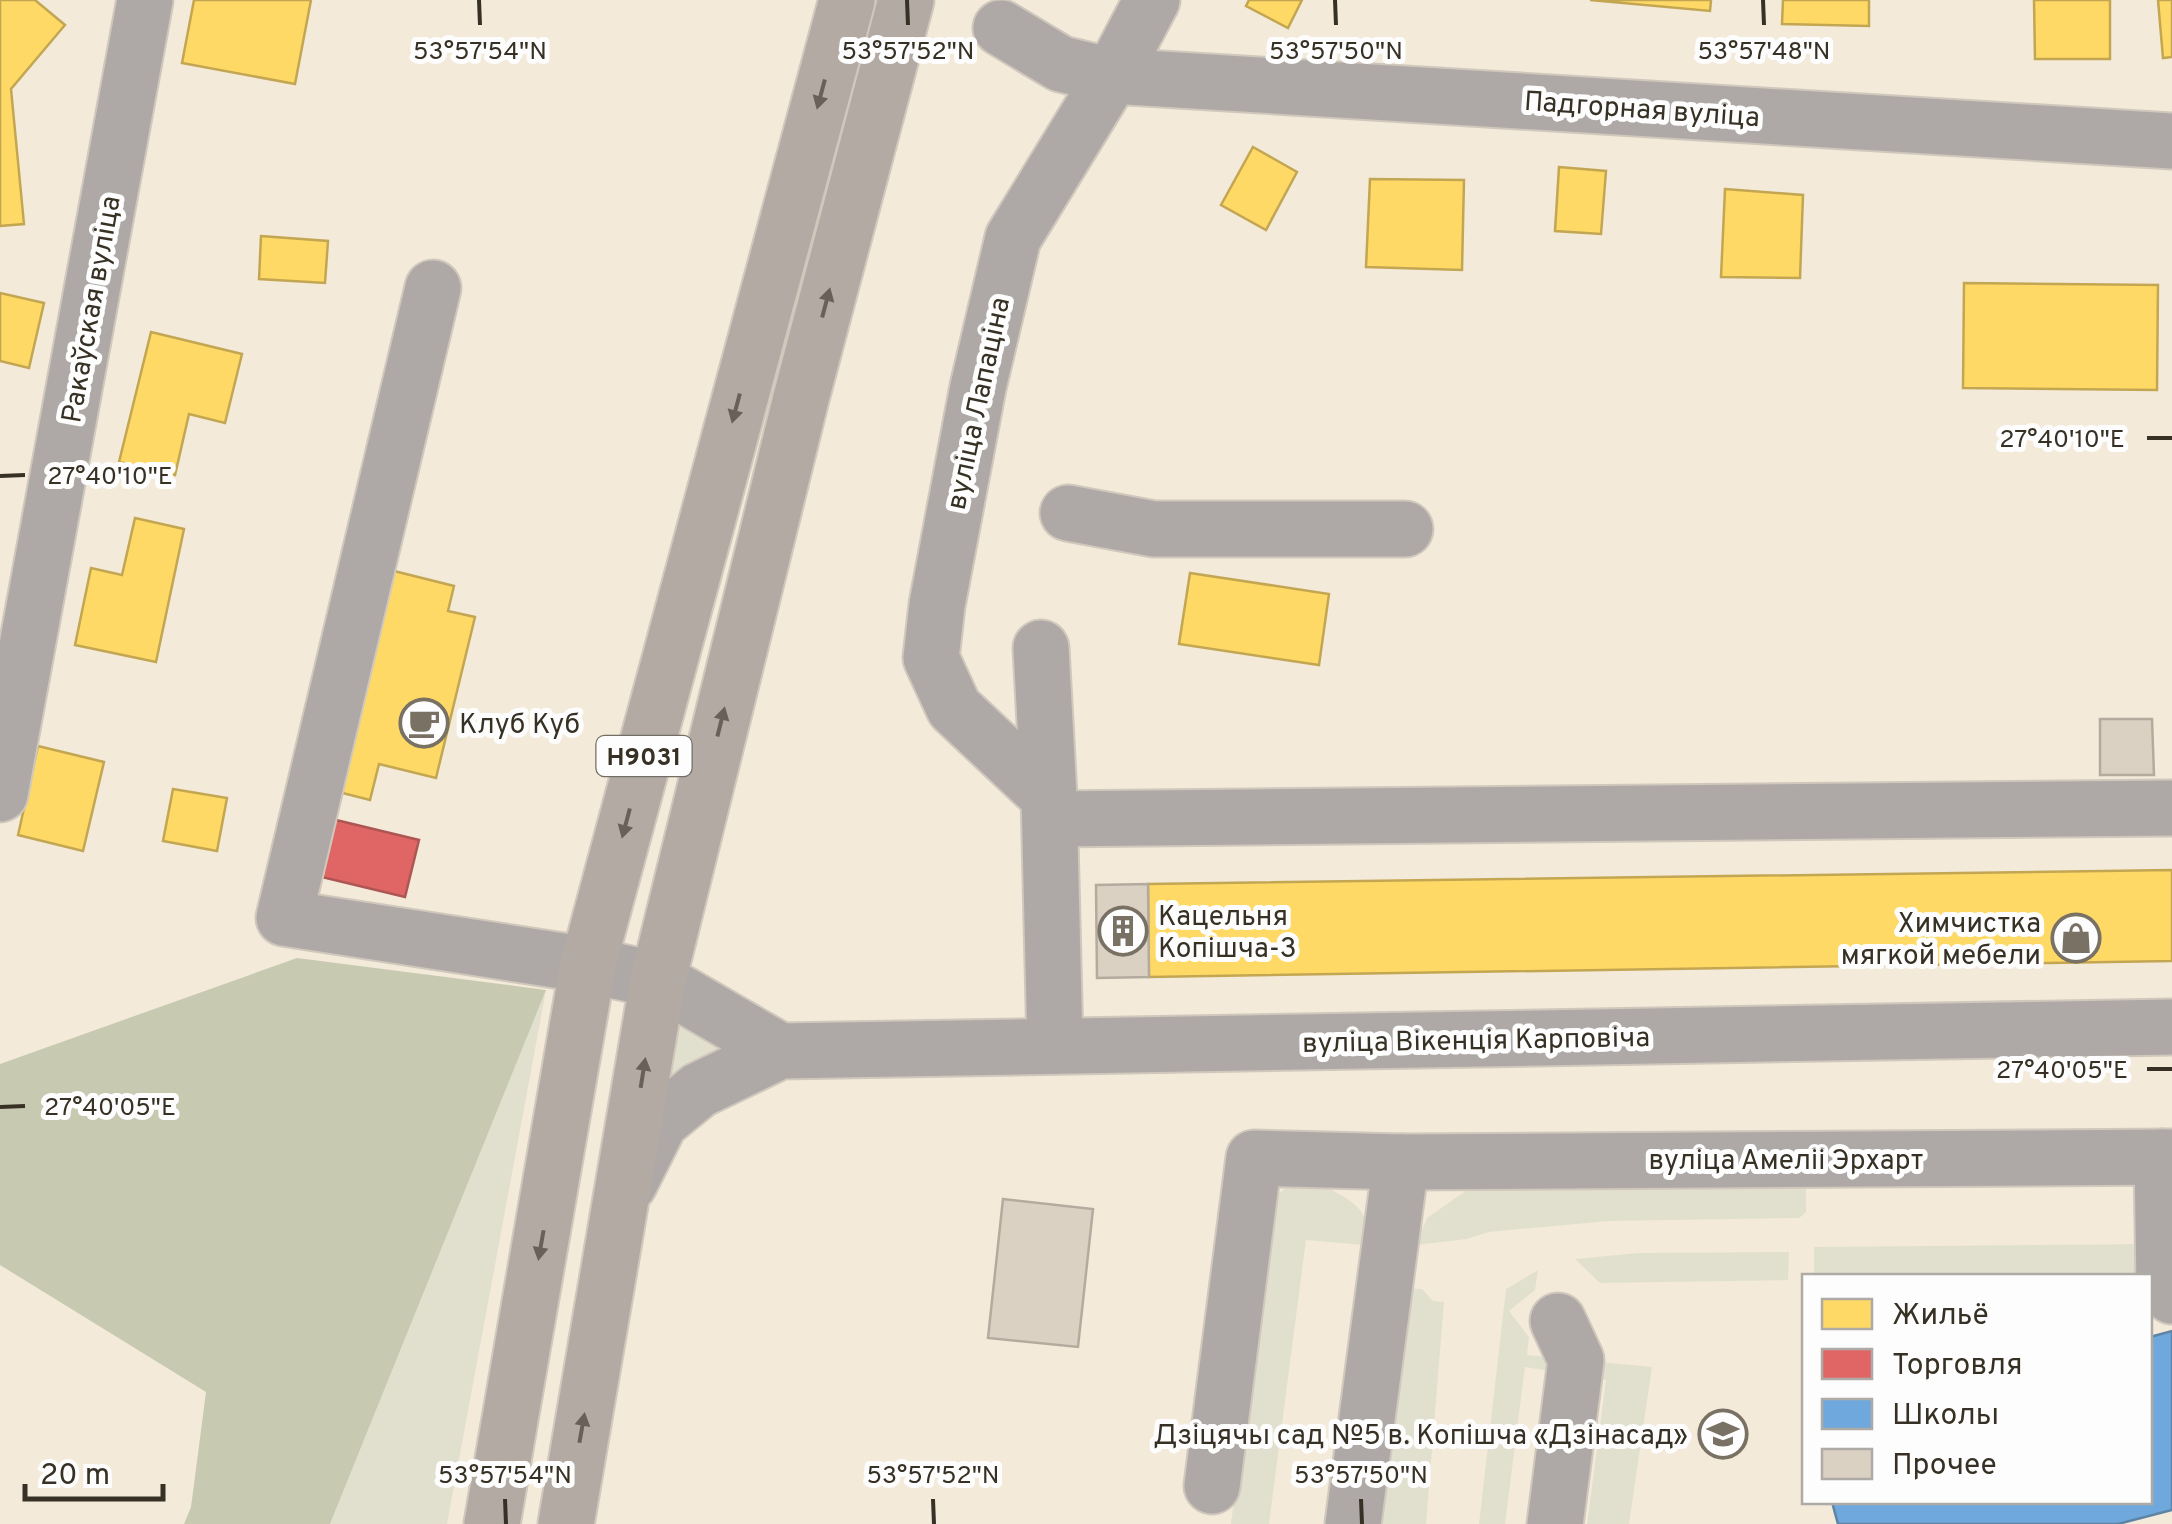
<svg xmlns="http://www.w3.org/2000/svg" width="2172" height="1524" viewBox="0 0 2172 1524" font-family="Overpass,sans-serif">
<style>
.green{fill:#e1e0ce}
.forest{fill:#c7cab0}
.homes{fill:#ffd966;stroke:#c3a652;stroke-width:2.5}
.shops{fill:#e06666;stroke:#ad5652;stroke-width:2.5}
.schools{fill:#6fa8dc;stroke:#5e84a5;stroke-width:2.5}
.building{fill:#dad1c3;stroke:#b4ab9f;stroke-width:2.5}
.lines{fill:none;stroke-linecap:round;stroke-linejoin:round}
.minor-casing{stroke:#d0c8bc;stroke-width:59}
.major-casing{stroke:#d0c8bc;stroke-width:59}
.minor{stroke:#aea9a6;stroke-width:55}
.major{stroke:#b3aaa4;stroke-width:55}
.oneway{fill:#696157}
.ticks{fill:none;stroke:#373024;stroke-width:4}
.labels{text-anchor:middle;stroke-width:10;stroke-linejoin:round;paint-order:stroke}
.shield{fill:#fdfdfd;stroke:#726e65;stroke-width:2.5}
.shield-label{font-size:25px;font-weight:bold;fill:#373024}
.street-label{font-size:28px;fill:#373024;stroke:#fdfdfd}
.poi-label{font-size:28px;fill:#373024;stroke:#fdfdfd;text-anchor:start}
.ticks-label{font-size:25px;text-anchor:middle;fill:#373024;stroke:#fdfdfd;stroke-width:10;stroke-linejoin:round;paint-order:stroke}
</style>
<rect width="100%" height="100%" fill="#f4eada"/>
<!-- green -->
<g class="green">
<path d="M 546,990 L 447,1524 L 330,1524 Z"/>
<path d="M 665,1018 L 735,1043 L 668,1080 Z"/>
<path d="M 1806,1182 L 1806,1212 L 1799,1218 L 1609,1221 L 1489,1232 L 1467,1239 L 1416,1245 L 1427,1218 L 1471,1187 Z"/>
<path d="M 1316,1183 C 1351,1198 1367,1207 1375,1246 L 1306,1240 L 1269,1524 L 1231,1524 L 1271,1199 L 1289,1186 Z"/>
<path d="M 2155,1244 L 2150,1276 L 1814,1276 L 1814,1247 Z"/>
<path d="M 1789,1252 L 1788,1280 L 1600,1283 L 1575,1259 L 1638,1253 Z"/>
<path d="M 1538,1270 L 1535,1290 L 1509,1311 L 1529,1337 L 1527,1355 L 1652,1367 L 1629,1524 L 1587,1524 L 1606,1380 L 1525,1367 L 1505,1524 L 1479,1524 L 1506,1289 Z"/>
<path d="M 1402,1288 L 1422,1289 L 1433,1301 L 1444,1302 L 1426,1524 L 1375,1524 Z"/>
</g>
<!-- forest -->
<path class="forest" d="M 297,958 L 546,990 L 330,1524 L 184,1524 L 191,1507 L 206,1392 L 0,1265 L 0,1064 Z"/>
<!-- homes -->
<g class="homes">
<path d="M 0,0 L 35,0 L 65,25 L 11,89 L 24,224 L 0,226 Z"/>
<path d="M 194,0 L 311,0 L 295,84 L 182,63 Z"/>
<path d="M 1249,0 L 1302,0 L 1288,28 L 1246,6 Z"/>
<path d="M 1590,0 L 1711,0 L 1710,11 Z"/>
<path d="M 1783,0 L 1869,0 L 1869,26 L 1782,24 Z"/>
<path d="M 2034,0 L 2110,0 L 2110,59 L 2035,59 Z"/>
<path d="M 2158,0 L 2172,0 L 2172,57 L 2163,58 Z"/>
<path d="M 1253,147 L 1297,172 L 1266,230 L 1221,205 Z"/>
<path d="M 1559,167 L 1606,171 L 1601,234 L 1555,231 Z"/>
<path d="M 1370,179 L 1464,180 L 1462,270 L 1366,267 Z"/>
<path d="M 1725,189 L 1803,195 L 1800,278 L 1721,277 Z"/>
<path d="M 261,236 L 328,241 L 325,283 L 259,279 Z"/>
<path d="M 1964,283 L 2158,285 L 2157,390 L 1963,388 Z"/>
<path d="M 0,293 L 44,303 L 29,368 L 0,361 Z"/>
<path d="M 151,332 L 242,354 L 225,423 L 189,414 L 175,475 L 119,462 Z"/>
<path d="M 135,518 L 184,529 L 156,662 L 75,645 L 91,568 L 122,575 Z"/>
<path d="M 378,567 L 454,586 L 448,611 L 475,617 L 436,778 L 379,764 L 370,800 L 323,788 Z"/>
<path d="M 1190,573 L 1329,594 L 1319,665 L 1179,644 Z"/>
<path d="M 38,746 L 104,762 L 83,851 L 18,835 Z"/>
<path d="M 173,789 L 227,798 L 217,851 L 163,841 Z"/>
<path d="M 2172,870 L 2172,961 L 1149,977 L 1148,884 Z"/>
</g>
<!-- shops -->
<path class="shops" d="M 332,819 L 419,840 L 405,897 L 318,876 Z"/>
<!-- schools -->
<path class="schools" d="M 2172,1331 L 2172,1510 L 2118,1524 L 1838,1524 L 1832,1502 L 2150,1502 L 2150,1337 Z"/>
<!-- building -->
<g class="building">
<path d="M 2100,719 L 2152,719 L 2154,775 L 2100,775 Z"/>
<path d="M 1148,884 L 1149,977 L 1097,978 L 1096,885 Z"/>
<path d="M 1003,1199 L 1093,1209 L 1078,1347 L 988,1338 Z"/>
</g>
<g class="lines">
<!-- minor casing -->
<g class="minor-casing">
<g id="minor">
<path d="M 1001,28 L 1061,64 L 1112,76 L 2172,141"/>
<path d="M 433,288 L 284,918 L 588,965 L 658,980 L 780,1051"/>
<path d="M 1068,513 L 1154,529 L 1405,529"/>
<path d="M 1041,648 L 1049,797 L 1055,1046"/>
<path d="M 0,794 L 145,0"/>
<path d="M 1049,797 L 954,708 L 931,658 L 937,605 L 978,387 L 1013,238 L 1112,76 L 1152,0"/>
<path d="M 1050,819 L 2172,808"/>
<path d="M 2162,1157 L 2164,1285 L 2172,1296"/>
<path d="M 629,1184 L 660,1122 L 699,1090 L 780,1051 L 2172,1027"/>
<path d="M 1212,1486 L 1254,1158 L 1401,1162 L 2172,1157"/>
<path d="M 1353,1524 L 1401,1162"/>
<path d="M 1555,1524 L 1576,1360 L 1558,1321"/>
</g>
</g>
<!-- major casing -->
<g class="major-casing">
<g id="major">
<path d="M 492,1524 L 588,965 L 847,0"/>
<path d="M 566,1524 L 658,980 L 801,398 L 906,0"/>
</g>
</g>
<!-- minor -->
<use href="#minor" class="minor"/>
<!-- major -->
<use href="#major" class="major"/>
</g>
<!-- one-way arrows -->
<defs><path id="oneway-solid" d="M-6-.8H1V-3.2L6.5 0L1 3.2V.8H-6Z" transform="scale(2.5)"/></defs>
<g class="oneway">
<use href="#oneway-solid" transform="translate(821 94) rotate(105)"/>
<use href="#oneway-solid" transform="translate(826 303) rotate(-75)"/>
<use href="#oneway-solid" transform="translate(736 408) rotate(105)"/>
<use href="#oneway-solid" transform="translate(721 722) rotate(-76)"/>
<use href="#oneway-solid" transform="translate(626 823) rotate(105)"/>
<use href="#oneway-solid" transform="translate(643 1073) rotate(-81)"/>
<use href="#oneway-solid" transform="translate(541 1245) rotate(100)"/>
<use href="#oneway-solid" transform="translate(582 1428) rotate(-80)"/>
</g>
<!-- ticks -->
<path class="ticks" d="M 479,0 L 480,25M 907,0 L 908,25M 1335,0 L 1336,25M 1763,0 L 1764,25M 2147,438 L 2172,438M 0,476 L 25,475M 2147,1069 L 2172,1069M 0,1107 L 25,1106M 505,1499 L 506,1524M 933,1499 L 934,1524M 1361,1499 L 1362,1524"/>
<!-- icons -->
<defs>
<g id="cafe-ring" transform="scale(2.5)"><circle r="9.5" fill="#fdfdfd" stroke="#797164" stroke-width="1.5"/><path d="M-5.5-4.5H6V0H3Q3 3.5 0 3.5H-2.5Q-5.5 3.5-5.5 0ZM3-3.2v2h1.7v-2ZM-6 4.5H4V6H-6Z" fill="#797164"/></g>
<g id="building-ring" transform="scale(2.5)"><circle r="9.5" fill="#fdfdfd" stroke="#797164" stroke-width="1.5"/><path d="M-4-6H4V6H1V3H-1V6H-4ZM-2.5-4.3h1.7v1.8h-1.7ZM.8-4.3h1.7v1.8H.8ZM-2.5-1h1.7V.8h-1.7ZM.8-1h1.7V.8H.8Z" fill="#797164"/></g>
<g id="shop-ring" transform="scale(2.5)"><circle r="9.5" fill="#fdfdfd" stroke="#797164" stroke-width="1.5"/><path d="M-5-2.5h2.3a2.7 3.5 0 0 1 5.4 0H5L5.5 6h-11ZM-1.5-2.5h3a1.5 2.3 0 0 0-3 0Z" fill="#797164"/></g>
<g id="school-ring" transform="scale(2.5)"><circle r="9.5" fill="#fdfdfd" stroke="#797164" stroke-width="1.5"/><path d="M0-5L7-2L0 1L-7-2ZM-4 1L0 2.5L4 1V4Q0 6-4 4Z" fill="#797164"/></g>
</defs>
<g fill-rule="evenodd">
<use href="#cafe-ring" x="424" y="723"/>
<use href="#building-ring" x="1123" y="931"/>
<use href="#shop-ring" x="2076" y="938"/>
<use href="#school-ring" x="1723" y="1434"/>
</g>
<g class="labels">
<!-- shield labels -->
<rect class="shield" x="596.5" y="736" width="95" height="40" rx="8"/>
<g class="shield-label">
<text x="644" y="765">Н9031</text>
</g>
<!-- street labels -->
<g class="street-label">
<text transform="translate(1642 108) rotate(4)" y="10">Падгорная вуліца</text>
<text transform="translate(90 309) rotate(-80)" y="10">Ракаўская вуліца</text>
<text transform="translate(977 403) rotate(-78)" y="10">вуліца Лапаціна</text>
<text transform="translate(1476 1039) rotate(-1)" y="10">вуліца Вікенція Карповіча</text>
<text x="1786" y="1169">вуліца Амеліі Эрхарт</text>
</g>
<!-- poi labels -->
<g class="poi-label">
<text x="459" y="733">Клуб Куб</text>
<text x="1158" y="925">Кацельня<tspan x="1158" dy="32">Копішча-3</tspan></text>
<text x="2041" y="932" text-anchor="end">Химчистка<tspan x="2041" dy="32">мягкой мебели</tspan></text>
<text x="1688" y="1444" text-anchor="end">Дзіцячы сад №5 в. Копішча «Дзінасад»</text>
</g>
</g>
<g class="ticks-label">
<text x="480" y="59">53°57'54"N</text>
<text x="908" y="59">53°57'52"N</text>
<text x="1336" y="59">53°57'50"N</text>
<text x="1764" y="59">53°57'48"N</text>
<text x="2062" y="447">27°40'10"E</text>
<text x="110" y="484">27°40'10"E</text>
<text x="2062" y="1078">27°40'05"E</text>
<text x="110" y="1115">27°40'05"E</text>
<text x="505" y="1483">53°57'54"N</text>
<text x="933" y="1483">53°57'52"N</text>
<text x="1361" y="1483">53°57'50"N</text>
</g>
<!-- legend -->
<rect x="1802" y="1274" width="350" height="230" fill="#fdfdfd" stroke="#aeaba6" stroke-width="2.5"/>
<rect x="1822" y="1299" width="50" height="30" fill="#ffd966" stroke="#aeaba6" stroke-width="2.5"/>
<text x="1892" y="1324" font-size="30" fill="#373024">Жильё</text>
<rect x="1822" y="1349" width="50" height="30" fill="#e06666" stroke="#aeaba6" stroke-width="2.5"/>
<text x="1892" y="1374" font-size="30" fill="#373024">Торговля</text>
<rect x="1822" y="1399" width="50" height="30" fill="#6fa8dc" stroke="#aeaba6" stroke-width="2.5"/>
<text x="1892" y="1424" font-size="30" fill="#373024">Школы</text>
<rect x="1822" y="1449" width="50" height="30" fill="#dad1c3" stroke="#aeaba6" stroke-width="2.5"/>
<text x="1892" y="1474" font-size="30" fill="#373024">Прочее</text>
<!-- scale -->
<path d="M25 1484v15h138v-15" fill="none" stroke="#373024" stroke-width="5"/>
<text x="40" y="1484" font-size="30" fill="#373024" stroke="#fdfdfd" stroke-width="8" paint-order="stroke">20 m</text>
</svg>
